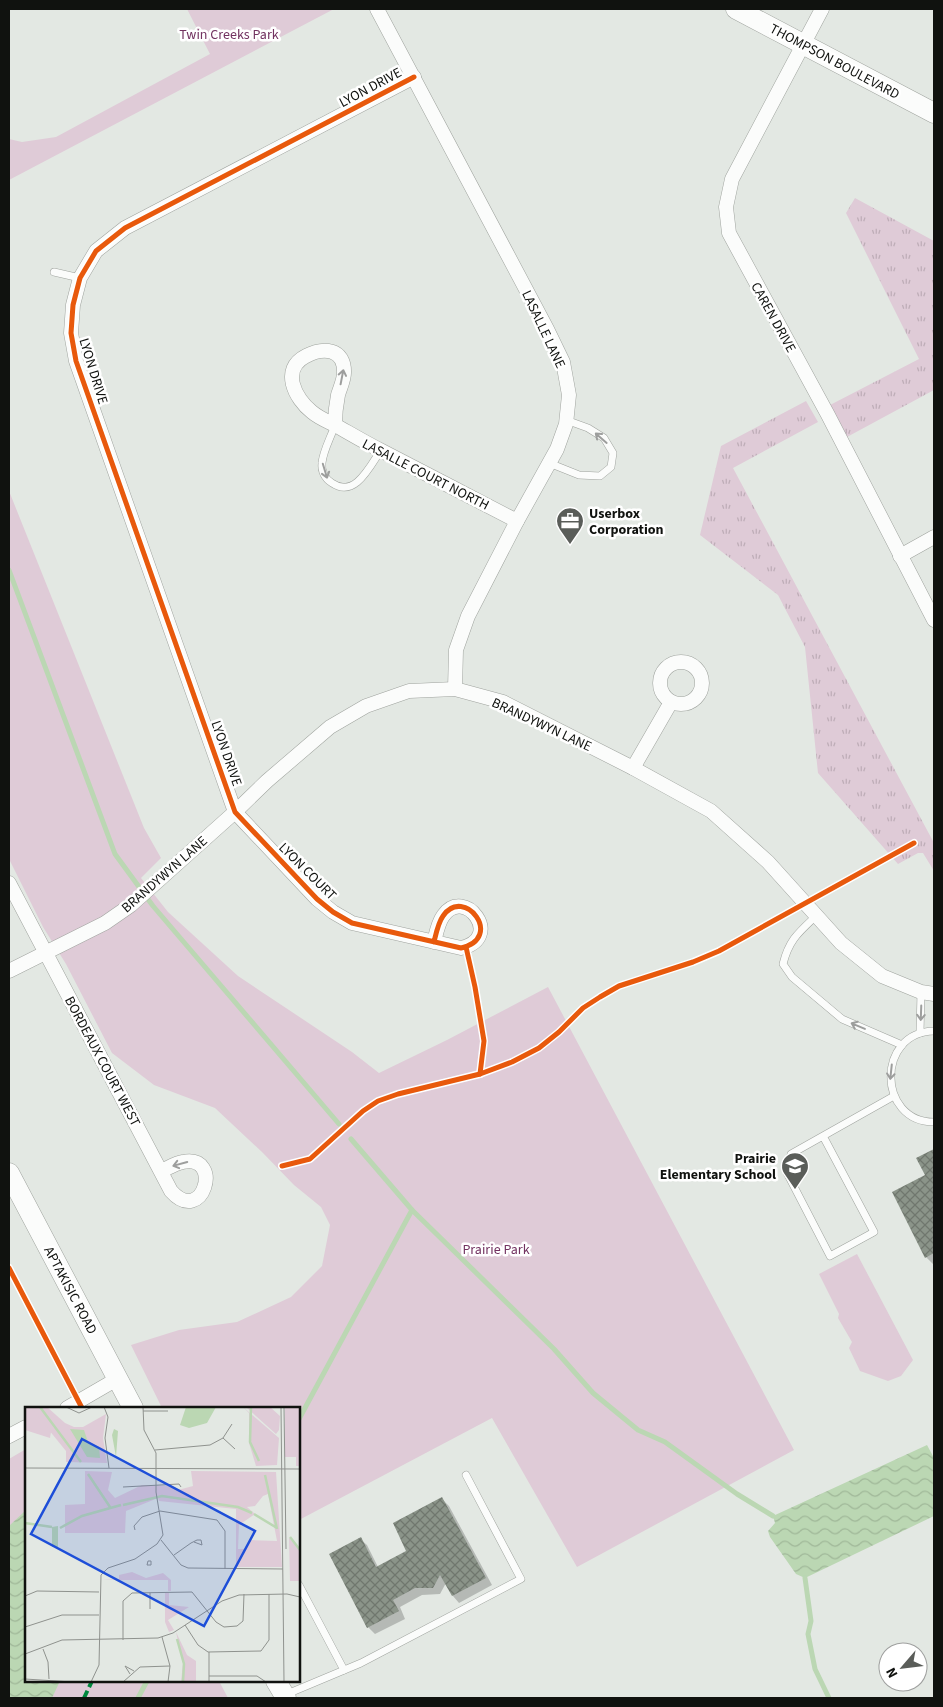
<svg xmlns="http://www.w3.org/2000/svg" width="943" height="1707" viewBox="0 0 943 1707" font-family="'Source Sans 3',sans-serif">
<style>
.grass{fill:url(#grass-tufts)}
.park{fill:#dfcbd7}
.water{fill:url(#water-waves)}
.shadow{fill:#0003}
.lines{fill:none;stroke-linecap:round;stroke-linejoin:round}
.stream{stroke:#bbd7b3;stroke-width:5}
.building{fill:url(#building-cross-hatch)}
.lane-casing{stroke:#9fa39e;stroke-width:8}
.street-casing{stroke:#9fa39e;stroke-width:15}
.secondary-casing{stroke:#9fa39e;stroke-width:21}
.lane{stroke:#fbfcfb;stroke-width:7}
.street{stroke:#fbfcfb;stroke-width:14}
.secondary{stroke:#fbfcfb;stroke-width:20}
.quiet{stroke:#00873e;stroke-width:4;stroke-dasharray:8 4;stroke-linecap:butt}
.cycleway-casing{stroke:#fff;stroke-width:8}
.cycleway{stroke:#e8590c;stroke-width:5}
.oneway{stroke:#9d9e9d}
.labels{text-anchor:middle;stroke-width:5;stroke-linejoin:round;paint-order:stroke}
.park-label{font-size:14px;fill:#723260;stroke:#fff}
.street-label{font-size:14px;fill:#10120f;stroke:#fff}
.poi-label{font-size:14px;font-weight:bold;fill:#10120f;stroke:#fff;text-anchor:start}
.inset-river{fill:none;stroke:#bbd7b3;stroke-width:2.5}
.inset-road{fill:none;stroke:#8f928e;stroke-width:1}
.view{fill:#1d4ed8;fill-opacity:0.15;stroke:#1d4ed8;stroke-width:2.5}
.inset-edge{fill:none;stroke:#10120f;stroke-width:2.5}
</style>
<defs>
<pattern id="grass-tufts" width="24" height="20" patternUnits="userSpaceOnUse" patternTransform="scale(1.25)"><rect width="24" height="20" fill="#dfcbd7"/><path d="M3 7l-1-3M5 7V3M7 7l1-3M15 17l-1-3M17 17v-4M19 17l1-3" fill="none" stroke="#beadb7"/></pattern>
<pattern id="water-waves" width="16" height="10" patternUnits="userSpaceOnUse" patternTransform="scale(1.25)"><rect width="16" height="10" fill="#bbd7b3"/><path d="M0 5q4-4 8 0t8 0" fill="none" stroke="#a0b899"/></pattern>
<pattern id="building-cross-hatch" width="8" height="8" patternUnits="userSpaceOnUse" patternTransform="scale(1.25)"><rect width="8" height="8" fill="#8b9489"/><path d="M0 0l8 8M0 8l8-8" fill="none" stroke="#70776e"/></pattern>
</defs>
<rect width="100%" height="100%" fill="#e3e8e3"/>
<!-- grass -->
<g class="grass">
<path d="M 855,198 L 934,241 L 934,390 L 847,437 L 830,405 L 919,359 L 846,213 Z"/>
<path d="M 806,401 L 818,422 L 733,468 L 934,843 L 934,871 L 923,853 L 918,853 L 898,864 L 818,773 L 805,647 L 778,595 L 700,535 L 721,446 Z"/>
</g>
<!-- park -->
<g class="park">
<path d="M 187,9 L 334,9 L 9,180 L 9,139 L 22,142 L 56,137 L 210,54 Z"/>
<path d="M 9,491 L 144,828 L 161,858 L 141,878 L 168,912 L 238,976 L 352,1052 L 379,1073 L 447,1040 L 548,987 L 794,1450 L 577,1567 L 492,1418 L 299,1520 L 299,1408 L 162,1408 L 131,1345 L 179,1330 L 237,1322 L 291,1297 L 322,1266 L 330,1225 L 321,1207 L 294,1185 L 262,1152 L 215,1108 L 154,1085 L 112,1053 L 66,964 L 43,927 L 9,859 Z"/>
<path d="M 857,1254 L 913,1360 L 901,1376 L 888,1381 L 860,1371 L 849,1348 L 852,1342 L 838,1318 L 839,1314 L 819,1274 Z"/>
<path d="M 26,1449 L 26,1681 L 219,1681 L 228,1698 L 9,1698 L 9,1459 Z"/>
</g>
<!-- water -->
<g class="water">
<path d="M 927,1445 L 934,1458 L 934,1516 L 805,1578 L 796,1574 L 770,1537 L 768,1531 L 775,1523 L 773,1516 Z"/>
<path d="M 26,1510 L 26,1681 L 60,1681 L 52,1698 L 9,1698 L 9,1526 Z"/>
</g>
<!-- shadow -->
<g class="shadow">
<path d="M 934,1150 L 934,1263 L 933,1264 L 926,1257 L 927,1176 L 918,1158 Z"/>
<path d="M 442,1499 L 449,1506 L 492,1585 L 459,1603 L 453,1596 L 446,1583 L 440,1594 L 422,1595 L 400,1607 L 405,1619 L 375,1634 L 368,1627 L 330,1555 L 360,1539 L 367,1545 L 378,1567 L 408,1551 Z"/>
</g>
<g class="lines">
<!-- stream -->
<g class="stream">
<path d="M 9,570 L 115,854 L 153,906 L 339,1124"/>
<path d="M 351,1139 L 412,1210 L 554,1349 L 593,1393 L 638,1430 L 665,1442 L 737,1494 L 773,1516"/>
<path d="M 299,1419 L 412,1210"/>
<path d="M 805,1578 L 811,1621 L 808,1634 L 815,1669 L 829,1698"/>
<path d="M 138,1698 L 147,1681"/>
</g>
</g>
<!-- building -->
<g class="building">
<path d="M 934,1149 L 934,1253 L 925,1258 L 892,1192 L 925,1175 L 916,1158 Z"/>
<path d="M 442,1497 L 486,1578 L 452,1596 L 440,1575 L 433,1588 L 415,1588 L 393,1600 L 399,1611 L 367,1628 L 329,1554 L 361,1537 L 376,1567 L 406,1551 L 393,1523 Z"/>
</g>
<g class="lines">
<!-- lane casing -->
<g class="lane-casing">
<g id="lane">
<path d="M 54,272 L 80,278"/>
<path d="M 335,425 C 331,437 323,451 322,463 C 321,471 325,479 332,483 C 355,499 370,466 381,450"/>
<path d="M 549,463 L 579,475 L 600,476 L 611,467 L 613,453 L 604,438 L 588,428 L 566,420"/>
<path d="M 816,916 C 798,933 789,940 783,964 L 792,977 L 842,1019 L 902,1045"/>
<path d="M 934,1031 C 876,1032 877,1122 934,1122"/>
<path d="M 920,1033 L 921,992"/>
<path d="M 823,1136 L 874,1232 L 830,1256 L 787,1173 L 791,1154 L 894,1096"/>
<path d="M 299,1585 L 344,1670"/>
<path d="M 287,1694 L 361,1663 L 521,1579 L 466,1475"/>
</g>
</g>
<!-- street casing -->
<g class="street-casing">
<g id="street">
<path d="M 377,9 L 547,329 L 563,362 L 569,395 L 566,424 L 557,449 L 517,521 L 468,616 L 456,650 L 455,689"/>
<path d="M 822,9 L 732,179 L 726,207 L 729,233 L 828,415 L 934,620"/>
<path d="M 414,77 L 125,228 L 96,251 L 80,278 L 73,305 L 71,333 L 76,361 L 235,812 L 317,899 L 333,912 L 352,923 L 461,948 C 505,938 464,885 443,916 C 438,923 436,934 434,942"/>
<path d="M 335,425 C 335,415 336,405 338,395 C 340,388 344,380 344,373 C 345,348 323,347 306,356 C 280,369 295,399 312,412 C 319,418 327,421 335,425 C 351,434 366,443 382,451 C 427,474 472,498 517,521"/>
<path d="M 900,556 L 934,537"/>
<circle cx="681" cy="683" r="21"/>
<path d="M 633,768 L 671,702"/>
<path d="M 9,883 L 171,1191 C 203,1227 224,1154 183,1162 C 176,1163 168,1168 161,1171"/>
<path d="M 9,971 L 105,923 L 131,905 L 235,812 L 267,781 L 330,727 L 366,706 L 409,691 L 455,689 L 503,702 L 633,768 L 711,811 L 768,862 L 841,943 L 882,976 L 921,992 L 934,994"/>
<path d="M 67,1408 L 117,1379"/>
<path d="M 9,1436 L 26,1427"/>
</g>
</g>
<!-- secondary casing -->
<g class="secondary-casing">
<g id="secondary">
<path d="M 736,9 L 934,113"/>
<path d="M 9,1173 L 133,1408"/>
<path d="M 276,1681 L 286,1698"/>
</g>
</g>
<!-- lane -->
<use href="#lane" class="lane"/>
<!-- street -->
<use href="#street" class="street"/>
<!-- secondary -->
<use href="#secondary" class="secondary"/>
<!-- quiet -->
<path class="quiet" d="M 84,1698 L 92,1681"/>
<!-- cycleway casing -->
<g class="cycleway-casing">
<g id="cycleway">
<path d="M 414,77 L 125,228 L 96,251 L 80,278 L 73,305 L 71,333 L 76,361 L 235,812 L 317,899 L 333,912 L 352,923 L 461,948 C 505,938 464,885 443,916 C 438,923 436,934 434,942"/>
<path d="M 466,947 L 475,987 L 484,1041 L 480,1074"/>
<path d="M 282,1166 L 310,1159 L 363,1111 L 378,1101 L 398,1094 L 480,1074 L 512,1062 L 539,1048 L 559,1032 L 583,1008 L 600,997 L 619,986 L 693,962 L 719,951 L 914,843"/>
<path d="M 9,1268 L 82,1408"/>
</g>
</g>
<!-- cycleway -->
<use href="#cycleway" class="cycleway"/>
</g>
<!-- one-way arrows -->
<defs><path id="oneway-shaft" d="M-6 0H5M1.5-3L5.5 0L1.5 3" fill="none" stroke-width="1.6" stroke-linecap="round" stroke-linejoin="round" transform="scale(1.25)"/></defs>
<g class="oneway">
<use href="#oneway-shaft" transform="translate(342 377) rotate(-79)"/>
<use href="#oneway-shaft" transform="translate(601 438) rotate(-139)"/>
<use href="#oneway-shaft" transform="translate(325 471) rotate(73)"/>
<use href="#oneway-shaft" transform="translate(921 1013) rotate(92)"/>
<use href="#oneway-shaft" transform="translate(858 1026) rotate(-157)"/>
<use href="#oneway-shaft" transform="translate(891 1072) rotate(96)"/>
<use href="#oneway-shaft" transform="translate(180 1164) rotate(165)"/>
</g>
<!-- icons -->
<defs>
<g id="office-pin" transform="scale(1.4375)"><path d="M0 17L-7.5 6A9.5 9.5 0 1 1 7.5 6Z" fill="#5a5d59" stroke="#fff"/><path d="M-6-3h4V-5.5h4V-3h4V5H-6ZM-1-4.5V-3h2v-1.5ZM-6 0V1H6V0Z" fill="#fff"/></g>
<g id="school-pin" transform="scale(1.4375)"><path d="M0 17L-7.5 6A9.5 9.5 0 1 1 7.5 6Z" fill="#5a5d59" stroke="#fff"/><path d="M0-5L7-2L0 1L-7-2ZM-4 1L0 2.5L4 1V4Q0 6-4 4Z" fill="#fff"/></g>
</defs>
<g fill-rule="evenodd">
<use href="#office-pin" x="570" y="521"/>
<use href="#school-pin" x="795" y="1166"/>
</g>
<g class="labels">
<!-- park labels -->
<g class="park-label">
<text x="229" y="39">Twin Creeks Park</text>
<text x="496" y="1254">Prairie Park</text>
</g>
<!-- street labels -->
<g class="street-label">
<text transform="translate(835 61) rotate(28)" y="5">THOMPSON BOULEVARD</text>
<text transform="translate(370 87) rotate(-28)" y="5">LYON DRIVE</text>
<text transform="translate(774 317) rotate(61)" y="5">CAREN DRIVE</text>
<text transform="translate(544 329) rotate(65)" y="5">LASALLE LANE</text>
<text transform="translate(94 371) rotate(73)" y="5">LYON DRIVE</text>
<text transform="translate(426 474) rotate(27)" y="5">LASALLE COURT NORTH</text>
<text transform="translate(542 724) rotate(25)" y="5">BRANDYWYN LANE</text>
<text transform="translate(227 753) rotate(71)" y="5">LYON DRIVE</text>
<text transform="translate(308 871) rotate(45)" y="5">LYON COURT</text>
<text transform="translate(164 874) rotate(-41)" y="5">BRANDYWYN LANE</text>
<text transform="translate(103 1061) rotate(62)" y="5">BORDEAUX COURT WEST</text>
<text transform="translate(71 1290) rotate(62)" y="5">APTAKISIC ROAD</text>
</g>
<!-- poi labels -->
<g class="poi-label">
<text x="589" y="518">Userbox<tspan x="589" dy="16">Corporation</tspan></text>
<text x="776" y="1163" text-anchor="end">Prairie<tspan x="776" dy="16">Elementary School</tspan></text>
</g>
</g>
<!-- overview -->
<g transform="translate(25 1407)">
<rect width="275" height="275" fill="#e3e8e3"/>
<path d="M 221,0 L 245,0 L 255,9 L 254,23 L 251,27 ZM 260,0 L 275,0 L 275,59 L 271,59 L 271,50 L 260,50 ZM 107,165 L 121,171 L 138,166 L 146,173 L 146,184 L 143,184 L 143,173 L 77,173 L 94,172 L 94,168 ZM 140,186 L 144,186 L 144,198 L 164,200 L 143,213 L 149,223 L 144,225 L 140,215 Z" fill="#dfcbd7"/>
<path d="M 0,0 L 13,0 L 17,5 L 26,25 L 25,31 L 0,23 Z" fill="#dfcbd7"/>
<path d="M 22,0 L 40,16 L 49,20 L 58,20 L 81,7 L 78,31 L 82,56 L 41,55 L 41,44 L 6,1 ZM 218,0 L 254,31 L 252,58 L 231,59 L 224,36 L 224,6 ZM 60,64 L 87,65 L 83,83 L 90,91 L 117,78 L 148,79 L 153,83 L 168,79 L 166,64 L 251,65 L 257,160 L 211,160 L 211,102 L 134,94 L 133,91 L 101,104 L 100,126 L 40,126 L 40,98 L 60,97 ZM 243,87 L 252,134 L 225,133 L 221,142 L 213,142 L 214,118 L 230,107 L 222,100 L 230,99 L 238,89 ZM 264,131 L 275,143 L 275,174 L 265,174 ZM 151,225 L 162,248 L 171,254 L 171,275 L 156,275 L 158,256 Z" fill="#dfcbd7" fill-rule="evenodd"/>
<path d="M 161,0 L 191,0 L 182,16 L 164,21 L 155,18 ZM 45,22 L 59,23 L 63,35 L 74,40 L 75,51 L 62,50 ZM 89,22 L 93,24 L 91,50 L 87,28 ZM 33,119 L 33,140 L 27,140 L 27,120 Z" fill="#bbd7b3"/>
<path class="inset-river" d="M 15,0 L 56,55M 226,0 L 225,35 L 234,54M 63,67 L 85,100M 240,68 L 252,122M 98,98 L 137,89 L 213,100 L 227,106M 229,107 L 252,121M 0,116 L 27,120M 35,121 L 57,109 L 96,98M 265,130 L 275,143M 152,232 L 159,257 L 158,275"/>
<path class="inset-road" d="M 41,0 L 54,6 L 67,0M 79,0 L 83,10 L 80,31 L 84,61M 256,0 L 259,275M 259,0 L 261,142M 118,4 L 143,4M 198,31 L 210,42M 130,43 L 185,38 L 198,31 L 207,17M 0,61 L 275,62M 98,80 L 154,77 L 156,80M 110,123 L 109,119 L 117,110 L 135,104 L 192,113 L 200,124 L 200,162M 136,133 L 156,158 L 163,161 L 258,162M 149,148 L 166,136 L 172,133 L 176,133 L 177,138 L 169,135M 123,154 L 126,154 L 126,158 L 122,158 ZM 125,186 L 125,202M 0,189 L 12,184 L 74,185M 160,218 L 173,238 L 183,245 L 236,244 L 244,233 L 244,187M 0,220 L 37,208 L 74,208M 137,230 L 145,259 L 143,275M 98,233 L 98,194 L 107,186 L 167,185 L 191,215 L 199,220 L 212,219 L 218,214 L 219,187M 18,242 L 23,255 L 24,272M 0,247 L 37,233 L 133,231 L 148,226 L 197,194 L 214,188 L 262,187 L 275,190M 105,267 L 100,259 L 109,264M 184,269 L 232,269 L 241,275M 0,272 L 47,275M 66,275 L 74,258 L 76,168 L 83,161 L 110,152 L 132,137 L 138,128 L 131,85 L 131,46 L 119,23 L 118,0M 98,275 L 115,260 L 145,259M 184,275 L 184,245"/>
<path class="view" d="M 57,32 L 230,124 L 179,219 L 6,127 Z"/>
<rect width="275" height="275" class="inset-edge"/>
</g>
<!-- border -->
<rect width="943" height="1707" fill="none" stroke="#10120f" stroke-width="20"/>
<!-- north arrow -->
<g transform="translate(903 1667) rotate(242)"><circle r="24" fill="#ffffff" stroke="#9fa09f"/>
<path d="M0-4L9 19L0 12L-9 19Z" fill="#5a5d59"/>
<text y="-8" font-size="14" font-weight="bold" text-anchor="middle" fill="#10120f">N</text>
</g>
</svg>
